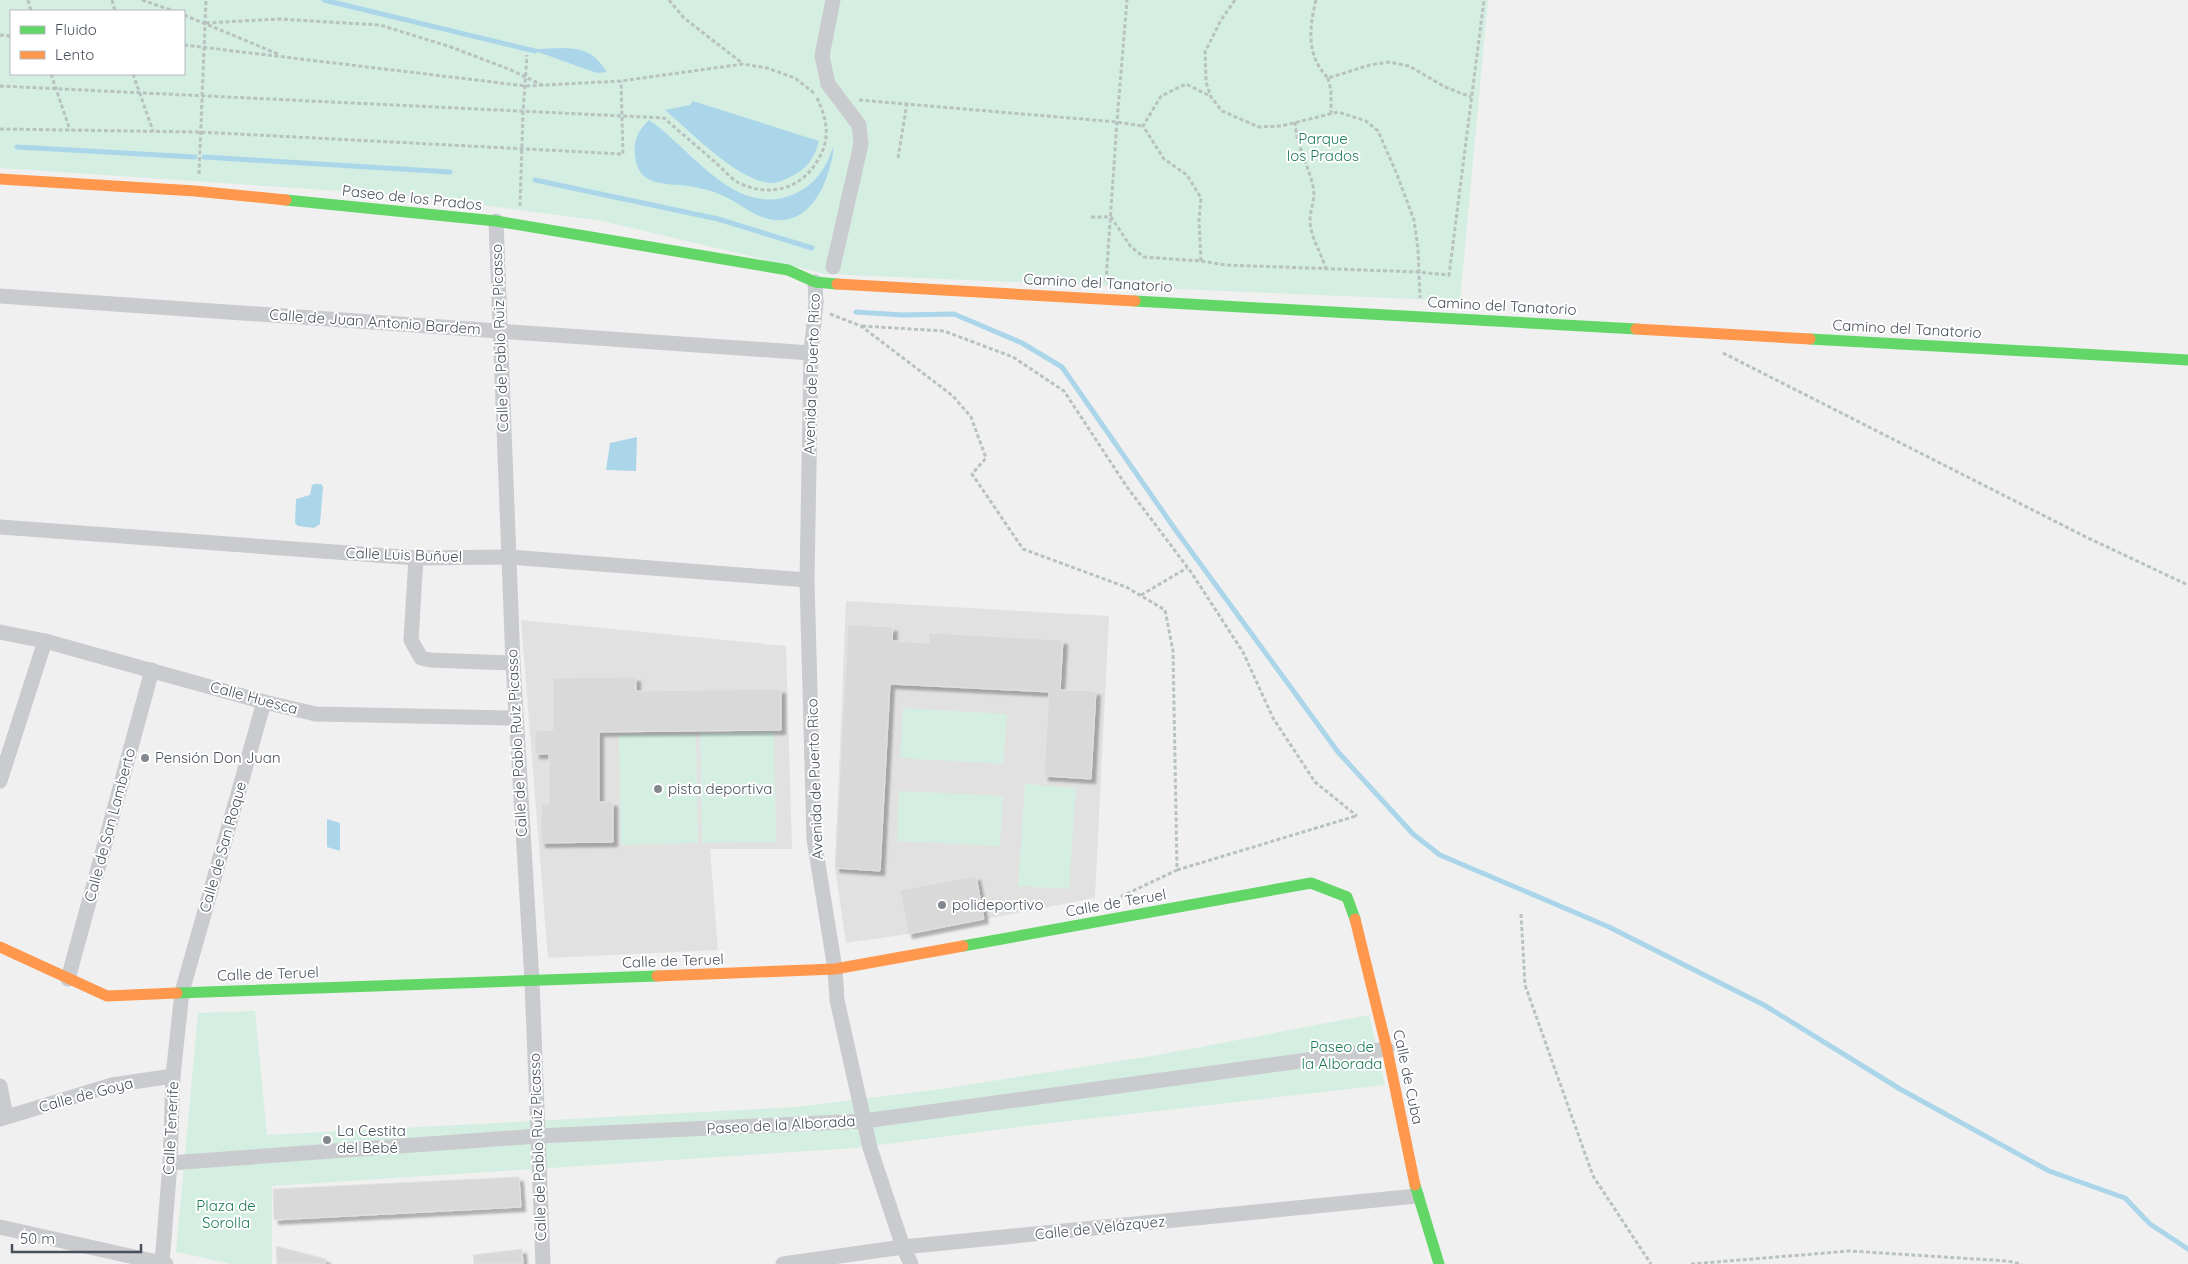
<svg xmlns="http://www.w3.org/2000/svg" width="2188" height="1264" viewBox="0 0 2188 1264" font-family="Quicksand,sans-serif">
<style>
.education{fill:#e2e1e2}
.green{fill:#d5eee2;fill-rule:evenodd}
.water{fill:#abd6ea}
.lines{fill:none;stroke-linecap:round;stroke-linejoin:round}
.stream{stroke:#abd6ea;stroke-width:5}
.building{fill:#d9d9da;stroke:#e1e2e3;filter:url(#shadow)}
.path{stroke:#b8c2c0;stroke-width:3;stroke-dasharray:4 2.5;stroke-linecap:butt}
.street{stroke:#cacbce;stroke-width:15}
.fast{stroke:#63d668;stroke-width:11}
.slow{stroke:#ff974d;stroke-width:11}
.poi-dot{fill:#838890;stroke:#fff;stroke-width:2}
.labels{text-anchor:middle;stroke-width:4;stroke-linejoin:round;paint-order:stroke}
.park-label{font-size:15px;fill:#1b7a56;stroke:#fff}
.street-label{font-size:15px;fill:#48505c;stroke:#fff}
.poi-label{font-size:15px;fill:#48505c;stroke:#fff;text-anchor:start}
</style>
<defs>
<filter id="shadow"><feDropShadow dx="4.5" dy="4.5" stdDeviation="1" flood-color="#0004"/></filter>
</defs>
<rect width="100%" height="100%" fill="#f0f0f0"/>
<!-- education -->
<g class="education">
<path d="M 846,601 L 1109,616 L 1095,898 L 908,934 L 846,943 L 835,868 Z"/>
<path d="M 521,620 L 786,646 L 792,849 L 710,849 L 718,950 L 548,958 Z"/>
</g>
<!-- green -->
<g class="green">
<path d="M 0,0 L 1488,0 L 1460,301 L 826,274 L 602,221 L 520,210 L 399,195 L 0,168 ZM 11,11 L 184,11 L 184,74 L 11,74 Z"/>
<path d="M 903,708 L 1007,714 L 1003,764 L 900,758 Z"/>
<path d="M 774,732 L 776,842 L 702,843 L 700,733 Z"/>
<path d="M 696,734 L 698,843 L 621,845 L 619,735 Z"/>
<path d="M 1025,784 L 1076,788 L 1069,889 L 1018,886 Z"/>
<path d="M 899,791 L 1003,796 L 1000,846 L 897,841 Z"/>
<path d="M 255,1011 L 267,1135 L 796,1107 L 934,1090 L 1158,1055 L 1369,1015 L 1385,1085 L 1034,1125 L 856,1148 L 272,1186 L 272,1264 L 232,1264 L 176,1252 L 198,1013 Z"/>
</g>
<!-- water -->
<g class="water">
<path d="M 562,48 C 586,49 593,52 607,72 L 597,73 L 535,51 L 536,49 Z"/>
<path d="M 693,101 L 819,141 C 815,157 807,169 792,176 C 786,179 780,182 774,183 C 741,185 689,130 665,110 L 690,105 Z"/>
<path d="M 649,120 C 691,148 734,218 792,195 C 814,186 826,169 833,147 C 834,155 831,162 829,170 C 821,199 800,229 765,218 C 749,213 737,201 721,195 C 712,190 698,188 688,186 C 665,183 638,187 635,156 C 633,140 638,131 649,120 Z"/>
<path d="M 637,437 L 636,471 L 606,470 L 610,443 Z"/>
<path d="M 315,484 L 321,484 L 323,487 L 320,524 L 314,528 L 298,526 L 295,523 L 296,499 L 310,495 L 312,485 Z"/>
<path d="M 327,819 L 340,823 L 340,851 L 327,847 Z"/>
</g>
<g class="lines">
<!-- stream -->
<g class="stream">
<path d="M 324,0 L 535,51"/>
<path d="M 17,147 L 195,157"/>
<path d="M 204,157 L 450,172"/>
<path d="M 535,180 L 718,219 L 812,248"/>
<path d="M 856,312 L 902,315 L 954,314 L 1022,343 L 1062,367 L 1177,532 L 1338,752 L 1413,834 L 1440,855 L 1609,927 L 1764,1005 L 1900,1089 L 2049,1171 L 2125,1198 L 2150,1224 L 2188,1249"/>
</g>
</g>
<!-- building -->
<g class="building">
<path d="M 848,625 L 893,627 L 892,641 L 929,643 L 929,633 L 1063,640 L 1060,690 L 1096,691 L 1091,779 L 1044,776 L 1049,692 L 890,684 L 880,871 L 835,868 Z"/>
<path d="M 636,677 L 636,691 L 781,689 L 781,730 L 599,732 L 599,802 L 613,802 L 613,842 L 541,843 L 541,804 L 549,804 L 549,754 L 535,754 L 535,731 L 553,730 L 553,678 Z"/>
<path d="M 976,876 L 984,919 L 908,934 L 900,890 Z"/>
<path d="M 519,1177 L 521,1207 L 274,1220 L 273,1189 Z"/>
<path d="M 276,1246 L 326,1259 L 325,1264 L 277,1264 Z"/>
<path d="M 522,1249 L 523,1264 L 474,1264 L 473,1255 Z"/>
</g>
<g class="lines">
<!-- path -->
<g class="path">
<path d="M 28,0 L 31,11"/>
<path d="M 112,0 L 115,11"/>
<path d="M 142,0 L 174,11"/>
<path d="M 669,0 L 684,18 L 742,63"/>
<path d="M 1235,0 L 1221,20 L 1205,52 L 1206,82 L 1211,97 L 1222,111 L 1259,127 L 1281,126 L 1338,112 L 1366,121 L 1378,131 L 1396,172 L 1414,220 L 1418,249 L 1420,298"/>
<path d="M 1316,0 C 1309,29 1306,55 1328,78 L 1370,65 L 1389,62 L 1409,66 L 1445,87 L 1471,97"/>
<path d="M 184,15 L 278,54"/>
<path d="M 206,23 L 278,19 L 380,25 L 451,47 L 511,70 L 544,86"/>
<path d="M 0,35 L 11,36"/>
<path d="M 184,45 L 526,86 L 621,81 L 743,64 L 767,68 L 795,78 L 814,93"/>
<path d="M 51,74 L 70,130"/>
<path d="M 133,74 L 153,131"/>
<path d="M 1328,78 L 1331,91 L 1331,113"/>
<path d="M 0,86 L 664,118 C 681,133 699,148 716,163 C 723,169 731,179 739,183 C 768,197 799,190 816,163 C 831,141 828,121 817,98"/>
<path d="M 859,100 L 1117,122 L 1143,126"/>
<path d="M 1295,122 C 1296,145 1308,164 1313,186 C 1316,200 1310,208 1310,221 C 1311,239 1321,252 1326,269"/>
<path d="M 0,129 L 199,132 L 623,154 L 621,81"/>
<path d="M 898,158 L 907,103"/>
<path d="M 199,174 L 206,0"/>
<path d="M 520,206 L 523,112 L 527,55"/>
<path d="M 1091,217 L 1111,217 L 1131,247 L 1144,257 L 1201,261 L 1226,265 L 1418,272 L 1449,275 L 1484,0"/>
<path d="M 1201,261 L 1199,220 L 1201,198 L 1187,175 L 1164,159 L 1143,126 L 1161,96 L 1186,84 L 1210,96"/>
<path d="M 1106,281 L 1117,121 L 1127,0"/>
<path d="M 830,314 L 861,326 L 953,396 L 971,417 L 986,458 L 972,474 L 1023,549 L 1126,587 L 1165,610 L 1173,651 L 1177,870 L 1120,897"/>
<path d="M 862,326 L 944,331 L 1013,357 L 1064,391 L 1127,487 L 1191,572 L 1243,652 L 1273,718 L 1315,782 L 1357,816"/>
<path d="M 1723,353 L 2088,538 L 2188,585"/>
<path d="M 1141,595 L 1187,568"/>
<path d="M 1177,870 L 1356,816"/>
<path d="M 1521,914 L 1525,985 L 1593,1176 L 1651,1264"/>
<path d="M 1691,1264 L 1850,1251 L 2007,1261 L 2022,1264"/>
</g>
<!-- street -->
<g class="street">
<path d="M 833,0 L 822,56 L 828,84 L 859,125 L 861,144 L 833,267"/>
<path d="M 496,221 L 513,663 L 532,981 L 543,1264"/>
<path d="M 815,282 L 816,302 L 811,353 L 807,580 L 814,839 L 835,969 L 837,1000 L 870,1148 L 903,1247 L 911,1264"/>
<path d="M 0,296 L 811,353"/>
<path d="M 0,527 L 416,558 L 509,557 L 807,580"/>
<path d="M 416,558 L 411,640 L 421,658 L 430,660 L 513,663"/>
<path d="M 0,632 L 45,641 L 264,702 L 316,714 L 515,718"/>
<path d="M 0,781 L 45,641"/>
<path d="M 68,979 L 152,670"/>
<path d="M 0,1086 L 6,1117"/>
<path d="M 0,1119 L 112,1085 L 173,1076"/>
<path d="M 170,1163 L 538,1136 L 864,1121 L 1387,1049"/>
<path d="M 0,1227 L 166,1264"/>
<path d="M 162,1264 L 170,1163 L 173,1076 L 182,992 L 264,702"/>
<path d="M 783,1264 L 903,1247 L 1417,1196"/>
</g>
<!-- fast -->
<g class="fast">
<path d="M 286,200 L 496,221 L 788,270 L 815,282 L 837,284"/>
<path d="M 1135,301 L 1636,329"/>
<path d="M 1810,339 L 2188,360"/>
<path d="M 963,946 L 1311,883 L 1347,897 L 1355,919"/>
<path d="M 177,993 L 657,976"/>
<path d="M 1415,1185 L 1439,1264"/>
</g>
<!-- slow -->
<g class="slow">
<path d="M 0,179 L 195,191 L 286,200"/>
<path d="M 837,284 L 1135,301"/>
<path d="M 1636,329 L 1810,339"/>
<path d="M 1355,919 L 1387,1049 L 1415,1185"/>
<path d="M 0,947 L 107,996 L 177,993"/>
<path d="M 657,976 L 835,969 L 963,946"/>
</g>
</g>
<!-- markers -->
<g class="poi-dot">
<circle cx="145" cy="758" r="5"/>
<circle cx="658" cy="789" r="5"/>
<circle cx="942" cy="905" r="5"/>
<circle cx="327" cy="1140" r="5"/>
</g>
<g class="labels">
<!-- park labels -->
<g class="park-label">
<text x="1323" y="144">Parque<tspan x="1323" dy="17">los Prados</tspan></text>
<text x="1342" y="1052">Paseo de<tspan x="1342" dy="17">la Alborada</tspan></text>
<text x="226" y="1211">Plaza de<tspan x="226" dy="17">Sorolla</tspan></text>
</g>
<!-- street labels -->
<g class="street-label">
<text transform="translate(412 198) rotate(6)" y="5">Paseo de los Prados</text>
<text transform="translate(1098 283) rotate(3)" y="5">Camino del Tanatorio</text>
<text transform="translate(1502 306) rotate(3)" y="5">Camino del Tanatorio</text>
<text transform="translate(375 322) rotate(4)" y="5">Calle de Juan Antonio Bardem</text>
<text transform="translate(1907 329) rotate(3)" y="5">Camino del Tanatorio</text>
<text transform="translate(500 338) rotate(-92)" y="5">Calle de Pablo Ruiz Picasso</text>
<text transform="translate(812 374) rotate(-88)" y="5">Avenida de Puerto Rico</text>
<text transform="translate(404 555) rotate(2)" y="5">Calle Luis Buñuel</text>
<text transform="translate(254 698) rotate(15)" y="5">Calle Huesca</text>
<text transform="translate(517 743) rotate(-93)" y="5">Calle de Pablo Ruiz Picasso</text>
<text transform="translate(815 779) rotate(-92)" y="5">Avenida de Puerto Rico</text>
<text transform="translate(110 825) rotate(-75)" y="5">Calle de San Lamberto</text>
<text transform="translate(223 847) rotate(-74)" y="5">Calle de San Roque</text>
<text transform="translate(1116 903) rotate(-10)" y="5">Calle de Teruel</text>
<text transform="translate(673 961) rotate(-2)" y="5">Calle de Teruel</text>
<text transform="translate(268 974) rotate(-2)" y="5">Calle de Teruel</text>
<text transform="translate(1408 1077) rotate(78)" y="5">Calle de Cuba</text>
<text transform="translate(86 1095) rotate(-15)" y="5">Calle de Goya</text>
<text transform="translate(781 1125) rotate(-3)" y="5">Paseo de la Alborada</text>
<text transform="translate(171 1128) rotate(-87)" y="5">Calle Tenerife</text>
<text transform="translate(538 1147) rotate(-92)" y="5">Calle de Pablo Ruiz Picasso</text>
<text transform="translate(1100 1228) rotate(-6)" y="5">Calle de Velázquez</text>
</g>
<!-- poi labels -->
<g class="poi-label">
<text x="155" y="763">Pensión Don Juan</text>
<text x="668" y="794">pista deportiva</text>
<text x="952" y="910">polideportivo</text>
<text x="337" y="1136">La Cestita<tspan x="337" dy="17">del Bebé</tspan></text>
</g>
</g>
<!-- legend -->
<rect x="10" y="10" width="175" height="65" fill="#ffffff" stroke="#b6b9be"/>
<rect x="20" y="26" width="25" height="8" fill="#63d668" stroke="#b6b9be"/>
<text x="55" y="35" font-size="15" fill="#48505c">Fluido</text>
<rect x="20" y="51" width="25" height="8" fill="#ff974d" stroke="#b6b9be"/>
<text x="55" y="60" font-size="15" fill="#48505c">Lento</text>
<!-- scale -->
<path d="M12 1244v8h129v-8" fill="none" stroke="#48505c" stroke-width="2.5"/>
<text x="20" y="1244" font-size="15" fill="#48505c" stroke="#ffffff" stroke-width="4" paint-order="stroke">50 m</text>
</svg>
